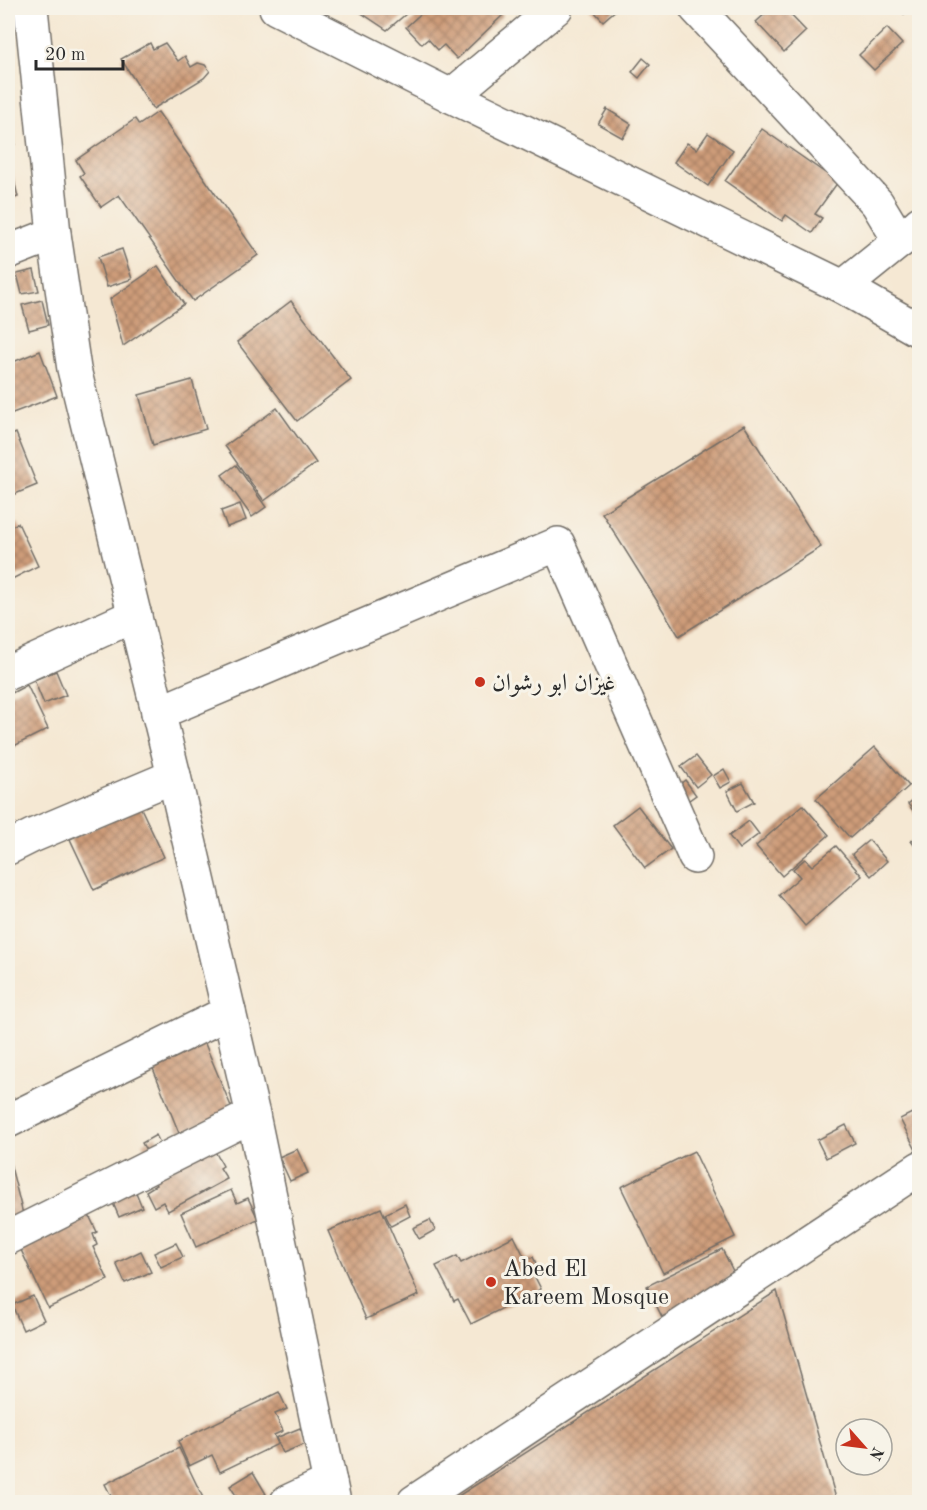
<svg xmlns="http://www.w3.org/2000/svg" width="927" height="1510" viewBox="0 0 927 1510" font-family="'Old Standard TT',Amiri,serif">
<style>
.building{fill:url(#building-cross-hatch)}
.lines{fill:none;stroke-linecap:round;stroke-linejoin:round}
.minor-casing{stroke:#726d66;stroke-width:36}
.minor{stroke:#fff;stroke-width:33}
.poi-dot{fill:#c8321e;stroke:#f7f3e8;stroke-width:2}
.labels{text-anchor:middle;stroke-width:6;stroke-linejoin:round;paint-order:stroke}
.poi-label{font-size:24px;fill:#2b2b2b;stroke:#f7f3e8;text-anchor:start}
</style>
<defs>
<pattern id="building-cross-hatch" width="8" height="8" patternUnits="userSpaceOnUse" patternTransform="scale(1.5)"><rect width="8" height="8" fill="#ce9c79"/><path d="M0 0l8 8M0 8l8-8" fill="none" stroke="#a77f63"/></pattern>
</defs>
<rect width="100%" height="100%" fill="#f7f3e8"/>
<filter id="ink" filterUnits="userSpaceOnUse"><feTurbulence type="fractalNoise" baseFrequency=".0167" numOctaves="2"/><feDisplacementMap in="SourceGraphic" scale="12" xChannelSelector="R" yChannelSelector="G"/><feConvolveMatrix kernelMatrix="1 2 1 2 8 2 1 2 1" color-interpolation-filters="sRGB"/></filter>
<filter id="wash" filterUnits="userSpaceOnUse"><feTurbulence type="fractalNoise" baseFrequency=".008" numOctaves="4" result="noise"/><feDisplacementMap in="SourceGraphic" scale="24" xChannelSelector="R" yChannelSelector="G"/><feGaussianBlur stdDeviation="1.35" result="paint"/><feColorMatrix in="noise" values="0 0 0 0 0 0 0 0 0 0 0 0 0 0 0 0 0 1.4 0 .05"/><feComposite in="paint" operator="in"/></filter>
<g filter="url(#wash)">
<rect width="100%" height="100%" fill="#f5e8d3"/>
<g id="blocks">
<!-- building -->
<g class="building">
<path d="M 354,8 L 413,8 L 387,30 Z"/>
<path d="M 427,8 L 497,8 L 503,15 L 457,59 L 444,45 L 438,50 L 428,39 L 422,44 L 406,27 Z"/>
<path d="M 591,8 L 618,8 L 603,21 Z"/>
<path d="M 763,8 L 784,8 L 806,31 L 784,52 L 756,22 L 767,12 Z"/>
<path d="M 899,8 L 912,8 L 904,14 Z"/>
<path d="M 887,28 L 902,44 L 874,70 L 859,55 Z"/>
<path d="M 150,43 L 153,49 L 165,43 L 178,61 L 185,56 L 191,67 L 198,63 L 205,65 L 210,71 L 204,78 L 153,109 L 121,59 Z"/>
<path d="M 643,58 L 650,64 L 639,78 L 632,72 Z"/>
<path d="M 9,109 L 15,144 L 8,146 L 8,110 Z"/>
<path d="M 607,109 L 631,124 L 623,138 L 598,124 Z"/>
<path d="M 158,112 L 258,255 L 193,301 L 119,195 L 101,207 L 80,176 L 84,173 L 76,160 L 135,119 L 139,125 Z"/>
<path d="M 762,129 L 838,182 L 815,214 L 822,218 L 812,233 L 786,215 L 782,221 L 725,181 Z"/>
<path d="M 708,133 L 733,150 L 708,186 L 674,162 L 687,143 L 697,149 Z"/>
<path d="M 8,155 L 18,197 L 8,200 Z"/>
<path d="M 122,249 L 132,279 L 107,287 L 98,257 Z"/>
<path d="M 158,266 L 184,304 L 123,346 L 110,299 Z"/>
<path d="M 34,270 L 39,291 L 22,294 L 17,274 Z"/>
<path d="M 42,300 L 48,325 L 29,330 L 22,305 Z"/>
<path d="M 291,301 L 351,380 L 297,421 L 237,342 Z"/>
<path d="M 40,351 L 57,396 L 10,414 L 8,407 L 8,364 Z"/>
<path d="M 192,380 L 206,429 L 153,445 L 139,395 Z"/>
<path d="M 277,408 L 316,463 L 264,501 L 225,446 Z"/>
<path d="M 744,425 L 821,547 L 679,636 L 602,513 Z"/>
<path d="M 16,433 L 37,485 L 8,497 L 8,437 Z"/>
<path d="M 236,465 L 266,507 L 252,517 L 222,475 Z"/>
<path d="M 240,504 L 246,520 L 227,527 L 221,511 Z"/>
<path d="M 18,523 L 38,566 L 8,581 L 8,528 Z"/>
<path d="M 56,671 L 66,695 L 44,704 L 34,680 Z"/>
<path d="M 27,685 L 48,729 L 8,749 L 8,695 Z"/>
<path d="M 875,747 L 909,786 L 850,838 L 816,799 Z"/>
<path d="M 696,756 L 711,775 L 696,787 L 681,767 Z"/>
<path d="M 724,769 L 731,782 L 720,788 L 713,776 Z"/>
<path d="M 685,780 L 696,795 L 682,805 L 672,791 Z"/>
<path d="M 743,783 L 754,802 L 737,811 L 727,791 Z"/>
<path d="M 918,796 L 920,798 L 920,820 L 908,804 Z"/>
<path d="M 803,805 L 829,835 L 782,876 L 756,846 Z"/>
<path d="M 140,806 L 164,857 L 94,890 L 70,839 Z"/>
<path d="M 638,806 L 671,849 L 645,868 L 613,825 Z"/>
<path d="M 749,821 L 759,834 L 739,849 L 729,836 Z"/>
<path d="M 920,835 L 920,853 L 911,841 Z"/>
<path d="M 869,840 L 887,861 L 871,876 L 852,854 Z"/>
<path d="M 836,846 L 862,876 L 805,926 L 779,895 L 800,877 L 793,869 L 805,859 L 812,866 Z"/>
<path d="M 203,1039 L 233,1111 L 179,1133 L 150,1061 Z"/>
<path d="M 920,1109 L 920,1148 L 916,1150 L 900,1119 Z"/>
<path d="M 846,1125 L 855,1143 L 826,1158 L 817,1140 Z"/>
<path d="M 156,1135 L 162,1147 L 148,1154 L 142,1143 Z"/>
<path d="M 212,1146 L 223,1166 L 220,1168 L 227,1179 L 168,1211 L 163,1202 L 154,1207 L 146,1191 L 156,1185 L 153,1179 Z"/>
<path d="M 297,1149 L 308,1173 L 290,1181 L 279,1157 Z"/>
<path d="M 694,1151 L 735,1237 L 663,1273 L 621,1187 Z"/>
<path d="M 8,1155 L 23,1214 L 8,1218 Z"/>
<path d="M 133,1185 L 142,1207 L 119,1217 L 110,1196 Z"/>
<path d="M 231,1190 L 237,1203 L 248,1198 L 258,1219 L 196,1247 L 181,1213 Z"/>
<path d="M 405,1204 L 410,1216 L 391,1226 L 385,1214 Z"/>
<path d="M 84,1205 L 97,1232 L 93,1234 L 97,1245 L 93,1247 L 108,1280 L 48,1308 L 15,1237 Z"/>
<path d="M 381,1208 L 419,1295 L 366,1319 L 328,1231 Z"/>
<path d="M 430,1220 L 435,1230 L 419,1239 L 413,1228 Z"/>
<path d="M 514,1236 L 526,1260 L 533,1257 L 540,1272 L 534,1275 L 541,1289 L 471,1324 L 458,1299 L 454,1301 L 436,1266 L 457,1256 L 461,1263 Z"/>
<path d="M 176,1243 L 183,1257 L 161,1267 L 154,1253 Z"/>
<path d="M 722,1249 L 735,1275 L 710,1293 L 662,1317 L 647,1286 Z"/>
<path d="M 141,1251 L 151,1272 L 125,1283 L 116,1263 Z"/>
<path d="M 777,1291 L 837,1502 L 449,1502 Z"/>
<path d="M 33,1296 L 44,1320 L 23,1330 L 12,1305 Z"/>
<path d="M 279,1392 L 287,1409 L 275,1414 L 283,1431 L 274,1435 L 278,1444 L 220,1472 L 212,1455 L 189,1466 L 178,1441 Z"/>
<path d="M 300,1428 L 307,1443 L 283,1453 L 276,1438 Z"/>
<path d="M 179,1448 L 205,1502 L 114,1502 L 105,1484 Z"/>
<path d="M 253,1472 L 266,1494 L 252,1502 L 240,1502 L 230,1486 Z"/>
</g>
</g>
</g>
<g filter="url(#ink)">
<use href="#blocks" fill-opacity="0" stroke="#726d66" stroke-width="1.5"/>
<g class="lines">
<!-- minor casing -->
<g class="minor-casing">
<g id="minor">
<path d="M 31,8 L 54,234 L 74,369 L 174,776 L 253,1115 L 334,1502"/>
<path d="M 276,8 L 451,96 L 843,287 L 920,331"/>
<path d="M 696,8 L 877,203 L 900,241"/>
<path d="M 451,96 L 556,8"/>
<path d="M 8,252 L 54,234"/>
<path d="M 843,287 L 900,241 L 920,223"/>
<path d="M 8,673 L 135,615"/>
<path d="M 158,713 L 558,544 L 695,857"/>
<path d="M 8,848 L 32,836 L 174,776"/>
<path d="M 8,1121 L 229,1012"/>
<path d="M 8,1238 L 253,1115"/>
<path d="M 287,1502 L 330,1482"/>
<path d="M 414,1502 L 920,1168"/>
</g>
</g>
<!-- minor -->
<use href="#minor" class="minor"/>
</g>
</g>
<!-- markers -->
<g class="poi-dot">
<circle cx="480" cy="682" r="6"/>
<circle cx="491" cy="1282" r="6"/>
</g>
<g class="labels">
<!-- poi labels -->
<g class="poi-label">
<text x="492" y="690">غيزان ابو رشوان</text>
<text x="503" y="1276">Abed El<tspan x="503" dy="28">Kareem Mosque</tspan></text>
</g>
</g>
<!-- margin -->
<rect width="927" height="1510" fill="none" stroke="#f7f3e8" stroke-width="30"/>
<!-- north arrow -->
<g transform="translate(864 1447) rotate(118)"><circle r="28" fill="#f7f3e8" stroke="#a5a39c" stroke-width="1.5"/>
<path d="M0-4.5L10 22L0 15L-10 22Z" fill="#c8321e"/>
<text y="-9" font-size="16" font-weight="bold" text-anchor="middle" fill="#2b2b2b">N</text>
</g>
<!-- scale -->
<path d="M36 60v9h87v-9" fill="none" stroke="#2b2b2b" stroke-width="3"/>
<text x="45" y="60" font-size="18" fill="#2b2b2b" stroke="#f7f3e8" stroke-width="4.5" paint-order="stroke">20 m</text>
</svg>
